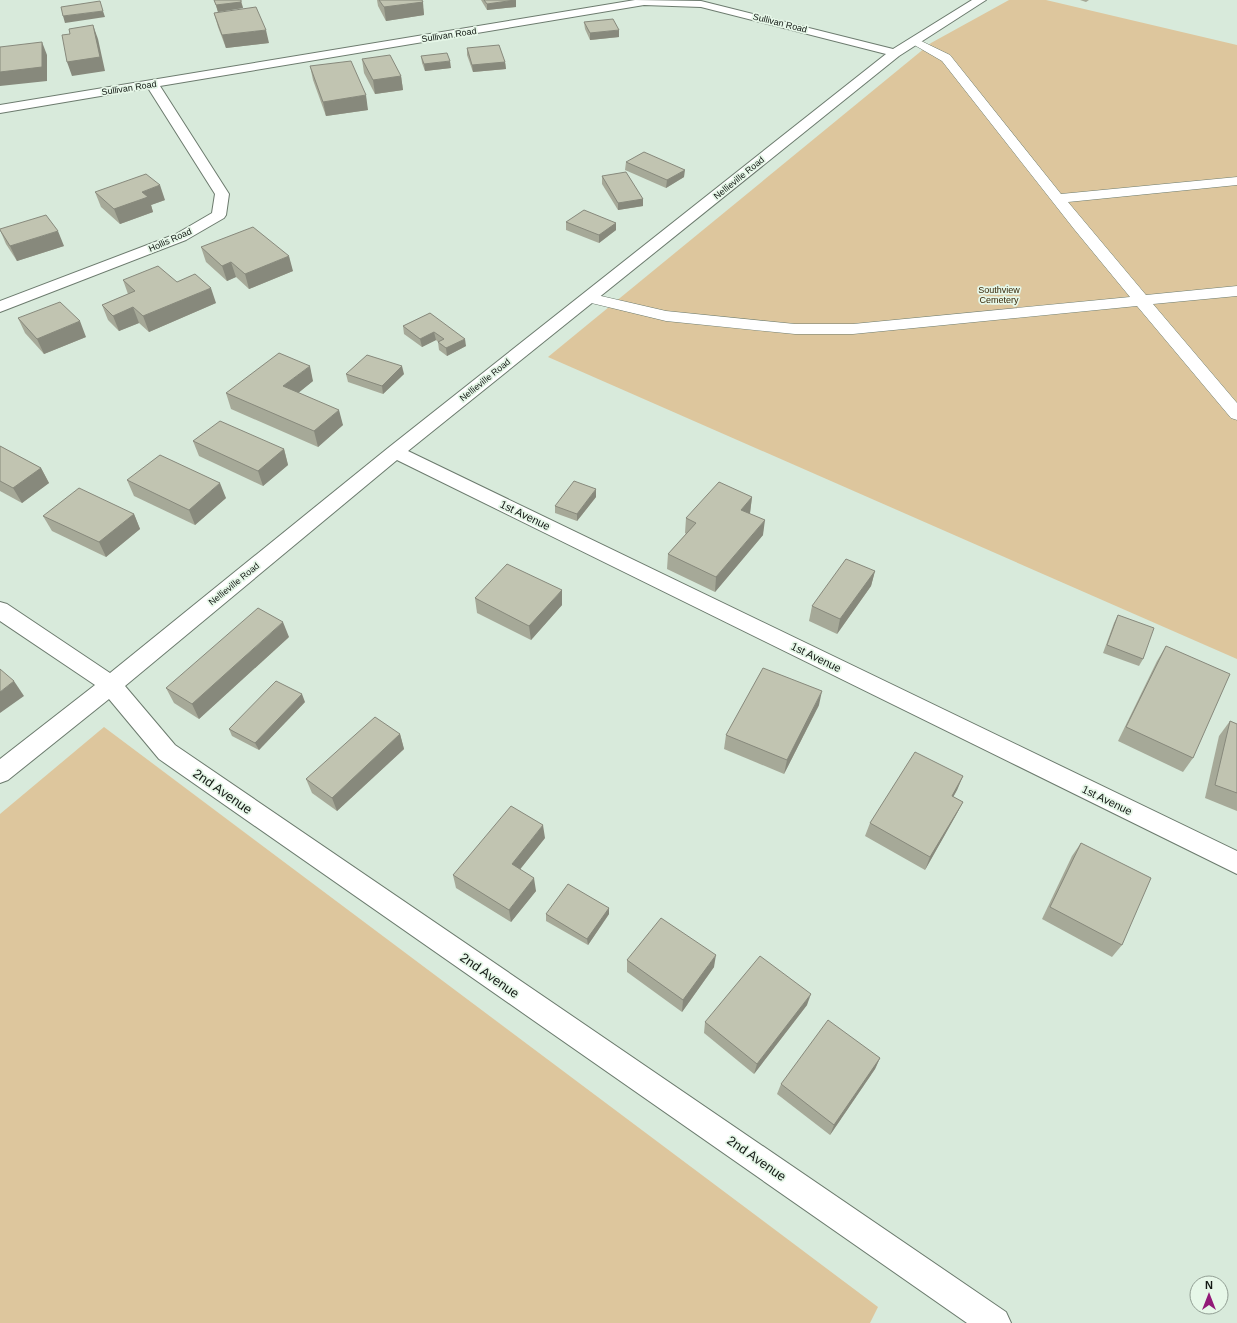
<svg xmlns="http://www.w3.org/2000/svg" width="1237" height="1323" viewBox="0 0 1237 1323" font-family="Helvetica,sans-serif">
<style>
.green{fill:#ddc69d}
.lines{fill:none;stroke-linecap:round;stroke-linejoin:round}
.service-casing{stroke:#6c7b6e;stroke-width:1}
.minor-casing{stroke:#6c7b6e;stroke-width:2}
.service{fill:#fff;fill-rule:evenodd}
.minor{fill:#fff;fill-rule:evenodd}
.wall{fill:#a6a998}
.shaded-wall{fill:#87897c}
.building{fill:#c1c4b1;stroke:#87897c}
.labels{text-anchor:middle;stroke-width:3.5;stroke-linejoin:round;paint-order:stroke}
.far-street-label{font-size:9px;fill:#141a15;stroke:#e6f7e8}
.far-park-label{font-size:9px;fill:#372707;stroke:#e6f7e8}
.street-label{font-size:11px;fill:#141a15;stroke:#e6f7e8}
.near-street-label{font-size:13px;fill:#141a15;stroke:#e6f7e8}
</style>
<rect width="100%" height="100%" fill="#d8eadb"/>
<!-- green -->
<g class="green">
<path d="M 1009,0 L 1046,0 L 1237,45 L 1237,659 L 548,357 L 931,43 Z"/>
<path d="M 104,727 L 878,1307 L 870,1323 L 0,1323 L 0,814 Z"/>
</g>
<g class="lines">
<!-- service casing -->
<g class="service-casing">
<path id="service" d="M 915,38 L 950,55 L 1061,194 L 1237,177 L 1237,185 L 1068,202 L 1146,295 L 1237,286 L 1237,296 L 1153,304 L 1237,403 L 1237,420 L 1231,418 L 1137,306 L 853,334 L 795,334 L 666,321 L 583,301 L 580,298 L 583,295 L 588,293 L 666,311 L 795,324 L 853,324 L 1130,297 L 1074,229 L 942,61 L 911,43 L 909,41 L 911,39 Z"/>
</g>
<!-- minor casing -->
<g class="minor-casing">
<path id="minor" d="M 635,0 L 701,1 L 893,49 L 972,0 L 986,0 L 899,56 L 408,451 L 1237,851 L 1237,874 L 397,460 L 125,686 L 175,745 L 1006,1312 L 1011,1323 L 967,1323 L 159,759 L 109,699 L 8,780 L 0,783 L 0,759 L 95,685 L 0,621 L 0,602 L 7,604 L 110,673 L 388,448 L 886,54 L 701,7 L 644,5 L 160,86 L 229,194 L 226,215 L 224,218 L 186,240 L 0,312 L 0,301 L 176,234 L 212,213 L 215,194 L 148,88 L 0,113 L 0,105 Z"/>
</g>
<!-- service -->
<use href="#service" class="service"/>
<!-- minor -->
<use href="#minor" class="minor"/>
</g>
<!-- wall -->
<g class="wall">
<path d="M 214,0 L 241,0 L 243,8 L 218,12 Z"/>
<path d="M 377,0 L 422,0 L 424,15 L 386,21 L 378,6 Z"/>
<path d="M 481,0 L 516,0 L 516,7 L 487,10 Z"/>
<path d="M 1080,0 L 1089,0 L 1086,2 Z"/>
<path d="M 214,13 L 269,43 L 226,48 L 218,27 Z"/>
<path d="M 584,22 L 619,37 L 590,40 L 585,29 Z"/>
<path d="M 467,48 L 505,62 L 506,69 L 473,72 L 467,55 Z"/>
<path d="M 421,56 L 451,68 L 425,71 L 422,63 Z"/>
<path d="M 362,59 L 401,76 L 403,90 L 375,94 L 364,73 Z"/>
<path d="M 310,66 L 368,110 L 326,116 L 313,80 Z"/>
<path d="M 626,162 L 684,177 L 666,188 L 625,170 Z"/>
<path d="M 602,176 L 643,199 L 643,206 L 618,210 L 602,184 Z"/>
<path d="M 95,192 L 165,200 L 151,205 L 153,212 L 120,224 L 101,207 Z"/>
<path d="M 566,222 L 616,223 L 616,230 L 599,243 L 566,230 Z"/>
<path d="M 0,230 L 64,246 L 17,261 L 6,244 Z"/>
<path d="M 201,247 L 293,271 L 249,289 L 236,277 L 227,281 L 206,262 Z"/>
<path d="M 123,280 L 177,282 L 216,303 L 149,332 L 139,323 L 119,331 L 108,320 L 102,305 L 128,294 Z"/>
<path d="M 430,313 L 466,346 L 447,356 L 439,350 L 438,342 L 436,340 L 422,347 L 404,334 L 403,326 Z"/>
<path d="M 18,318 L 86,337 L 44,354 L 25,333 Z"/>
<path d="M 346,374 L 404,374 L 383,394 L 348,382 Z"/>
<path d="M 313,381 L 298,393 L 343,425 L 318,447 L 231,409 L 226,393 Z"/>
<path d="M 193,441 L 284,449 L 288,465 L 263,486 L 199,456 Z"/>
<path d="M 0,446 L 41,468 L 49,483 L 22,503 L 0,491 Z"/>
<path d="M 127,480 L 226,498 L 195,525 L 134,496 Z"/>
<path d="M 596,497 L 577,521 L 555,513 L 555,506 Z"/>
<path d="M 752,497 L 750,513 L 763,535 L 715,592 L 667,569 L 668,554 L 686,534 L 685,533 L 686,518 Z"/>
<path d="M 134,514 L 140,529 L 106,557 L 52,531 L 43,516 Z"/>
<path d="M 875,571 L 871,586 L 837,634 L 809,621 L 812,606 Z"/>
<path d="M 475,598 L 562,605 L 531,640 L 477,613 Z"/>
<path d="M 1118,615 L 1143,659 L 1139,666 L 1103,653 L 1114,623 Z"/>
<path d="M 289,637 L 199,719 L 174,703 L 166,688 Z"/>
<path d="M 1166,646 L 1193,758 L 1183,772 L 1118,741 L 1157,661 Z"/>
<path d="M 305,702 L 259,750 L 232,736 L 229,729 Z"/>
<path d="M 819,705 L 784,774 L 724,749 L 726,735 Z"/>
<path d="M 1230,721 L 1237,724 L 1237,811 L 1205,798 L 1219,736 Z"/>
<path d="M 400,734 L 404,749 L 337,811 L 312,793 L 306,779 Z"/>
<path d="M 963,776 L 957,790 L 953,797 L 963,802 L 956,815 L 925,870 L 865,836 L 870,823 Z"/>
<path d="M 545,838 L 520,869 L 536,891 L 511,922 L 456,888 L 453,875 Z"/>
<path d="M 1081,843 L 1122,945 L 1112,957 L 1042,919 L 1072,856 Z"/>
<path d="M 609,908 L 609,914 L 588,945 L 546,921 L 546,914 Z"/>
<path d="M 627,960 L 714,967 L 682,1012 L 627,972 Z"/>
<path d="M 807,1005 L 754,1074 L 704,1033 L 705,1022 Z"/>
<path d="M 880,1058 L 875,1069 L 830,1135 L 777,1094 L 781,1084 Z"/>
</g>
<!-- shaded-wall -->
<g class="shaded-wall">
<path d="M 516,0 L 516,7 L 487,10 L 487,4 Z"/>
<path d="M 241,2 L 243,8 L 218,12 L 216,5 Z"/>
<path d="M 423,2 L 424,15 L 386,21 L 384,7 Z"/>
<path d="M 103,11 L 105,17 L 65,23 L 63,16 Z"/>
<path d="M 93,25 L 98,39 L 105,71 L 72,76 L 67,62 Z"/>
<path d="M 266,30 L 269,43 L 226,48 L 222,35 Z"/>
<path d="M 619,30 L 619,37 L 590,40 L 590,33 Z"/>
<path d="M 42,42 L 47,55 L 47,81 L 0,86 L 0,72 Z"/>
<path d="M 450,61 L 451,68 L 425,71 L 424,64 Z"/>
<path d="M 505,62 L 506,69 L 473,72 L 472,65 Z"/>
<path d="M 401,76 L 403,90 L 375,94 L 373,80 Z"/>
<path d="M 366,95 L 368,110 L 326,116 L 323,102 Z"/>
<path d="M 685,170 L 684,177 L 666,188 L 667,180 Z"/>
<path d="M 160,185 L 165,200 L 151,205 L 153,212 L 120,224 L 114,209 L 142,192 Z"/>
<path d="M 643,199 L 643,206 L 618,210 L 618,203 Z"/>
<path d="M 616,223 L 616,230 L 599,243 L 599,235 Z"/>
<path d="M 58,231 L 64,246 L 17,261 L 10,246 Z"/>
<path d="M 289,256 L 293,271 L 249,289 L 245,274 Z"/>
<path d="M 231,262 L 236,277 L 227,281 L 222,266 Z"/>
<path d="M 211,288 L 216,303 L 149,332 L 143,316 Z"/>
<path d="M 133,307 L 139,323 L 119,331 L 113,316 Z"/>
<path d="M 80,321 L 86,337 L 44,354 L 37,339 Z"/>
<path d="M 434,332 L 436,340 L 422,347 L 420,339 Z"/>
<path d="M 465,339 L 466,346 L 447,356 L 446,348 Z"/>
<path d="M 310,366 L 313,381 L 287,402 L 283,386 Z"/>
<path d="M 402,366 L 404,374 L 383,394 L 382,386 Z"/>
<path d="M 339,410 L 343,425 L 318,447 L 314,431 Z"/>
<path d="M 284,449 L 288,465 L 263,486 L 258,471 Z"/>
<path d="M 41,468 L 49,483 L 22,503 L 13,488 Z"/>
<path d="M 220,483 L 226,498 L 195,525 L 189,510 Z"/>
<path d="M 596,489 L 596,497 L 577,521 L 577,514 Z"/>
<path d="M 752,497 L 750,513 L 739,525 L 741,510 Z"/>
<path d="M 134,514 L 140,529 L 106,557 L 99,542 Z"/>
<path d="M 765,520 L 763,535 L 715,592 L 716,577 Z"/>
<path d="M 875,571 L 871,586 L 837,634 L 840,619 Z"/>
<path d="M 562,590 L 562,605 L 531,640 L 529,626 Z"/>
<path d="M 283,622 L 289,637 L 199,719 L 192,704 Z"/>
<path d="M 14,681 L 24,696 L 0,713 L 0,692 Z"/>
<path d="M 822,691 L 819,705 L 784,774 L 787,760 Z"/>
<path d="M 302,694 L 305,702 L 259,750 L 255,743 Z"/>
<path d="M 400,734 L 404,749 L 337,811 L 332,798 Z"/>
<path d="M 963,776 L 957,790 L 946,810 L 952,796 Z"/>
<path d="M 963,802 L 956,815 L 925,870 L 930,857 Z"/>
<path d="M 543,825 L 545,838 L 514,877 L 512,864 Z"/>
<path d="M 534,878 L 536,891 L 511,922 L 509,910 Z"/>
<path d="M 609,908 L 609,914 L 588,945 L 587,939 Z"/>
<path d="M 716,955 L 714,967 L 682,1012 L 683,1000 Z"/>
<path d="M 811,994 L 807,1005 L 754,1074 L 757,1064 Z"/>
<path d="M 880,1058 L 875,1069 L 830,1135 L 834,1125 Z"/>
</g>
<!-- building -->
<g class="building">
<path d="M 214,0 L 241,0 L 241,2 L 216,5 Z"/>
<path d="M 379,0 L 422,0 L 423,2 L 384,7 Z"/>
<path d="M 484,0 L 515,0 L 487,4 Z"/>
<path d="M 100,1 L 103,11 L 63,16 L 61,7 Z"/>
<path d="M 256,7 L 266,30 L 222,35 L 214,13 Z"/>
<path d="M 613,19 L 619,30 L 590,33 L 584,22 Z"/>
<path d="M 93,25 L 100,57 L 67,62 L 62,35 L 70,34 L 69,29 Z"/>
<path d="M 42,42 L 42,67 L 0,72 L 0,47 Z"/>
<path d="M 499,45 L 505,62 L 472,65 L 467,48 Z"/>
<path d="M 447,53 L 450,61 L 424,64 L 421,56 Z"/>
<path d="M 390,55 L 401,76 L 373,80 L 362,59 Z"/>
<path d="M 351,61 L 366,95 L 323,102 L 310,66 Z"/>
<path d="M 644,152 L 685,170 L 667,180 L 626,162 Z"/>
<path d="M 626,172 L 643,199 L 618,203 L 602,176 Z"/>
<path d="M 146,174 L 160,185 L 142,192 L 148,197 L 114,209 L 95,192 Z"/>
<path d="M 584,210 L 616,223 L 599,235 L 566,222 Z"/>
<path d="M 46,215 L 58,231 L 10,246 L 0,230 L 0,229 Z"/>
<path d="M 253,227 L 289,256 L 245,274 L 231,262 L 222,266 L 201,247 Z"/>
<path d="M 158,266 L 177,282 L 195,274 L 211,288 L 143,316 L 133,307 L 113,316 L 102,305 L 135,291 L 123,280 Z"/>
<path d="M 60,302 L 80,321 L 37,339 L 18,318 Z"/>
<path d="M 430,313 L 465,339 L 446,348 L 438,342 L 444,339 L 434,332 L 420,339 L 403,326 Z"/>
<path d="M 279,353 L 310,366 L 283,386 L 339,410 L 314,431 L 226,393 Z"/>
<path d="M 367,355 L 402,366 L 382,386 L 346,374 Z"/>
<path d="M 220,421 L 284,449 L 258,471 L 193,441 Z"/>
<path d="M 0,446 L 41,468 L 13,488 L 0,481 Z"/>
<path d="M 160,455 L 220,483 L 189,510 L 127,480 Z"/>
<path d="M 574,481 L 596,489 L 577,514 L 555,506 Z"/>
<path d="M 719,482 L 752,497 L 741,510 L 765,520 L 716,577 L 668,554 L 696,523 L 686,518 Z"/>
<path d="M 79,488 L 134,514 L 99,542 L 43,516 Z"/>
<path d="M 846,559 L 875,571 L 840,619 L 812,606 Z"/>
<path d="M 507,564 L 562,590 L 529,626 L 475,598 Z"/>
<path d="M 258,608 L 283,622 L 192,704 L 166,688 Z"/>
<path d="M 1118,615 L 1154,628 L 1143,659 L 1107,645 Z"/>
<path d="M 1166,646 L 1230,674 L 1193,758 L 1126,727 Z"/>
<path d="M 763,668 L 822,691 L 787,760 L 726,735 Z"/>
<path d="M 0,669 L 14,681 L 0,692 Z"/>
<path d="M 276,681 L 302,694 L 255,743 L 229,729 Z"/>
<path d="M 375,717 L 400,734 L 332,798 L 306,779 Z"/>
<path d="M 1230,721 L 1237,724 L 1237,793 L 1215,785 Z"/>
<path d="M 915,752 L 963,776 L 952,796 L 963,802 L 930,857 L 870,823 Z"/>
<path d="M 511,806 L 543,825 L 512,864 L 534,878 L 509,910 L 453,875 Z"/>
<path d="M 1081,843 L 1151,878 L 1122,945 L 1050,907 Z"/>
<path d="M 568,884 L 609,908 L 587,939 L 546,914 Z"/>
<path d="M 661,918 L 716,955 L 683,1000 L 627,960 Z"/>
<path d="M 760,956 L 811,994 L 757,1064 L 705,1022 Z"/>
<path d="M 828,1020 L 880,1058 L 834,1125 L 781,1084 Z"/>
</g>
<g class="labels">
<!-- far-street labels -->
<g class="far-street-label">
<text transform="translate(780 23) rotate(14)" y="3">Sullivan Road</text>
<text transform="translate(449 35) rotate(-9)" y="3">Sullivan Road</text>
<text transform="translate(129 88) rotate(-9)" y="3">Sullivan Road</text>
<text transform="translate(739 178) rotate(-39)" y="3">Nellieville Road</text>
<text transform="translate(170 240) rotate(-24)" y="3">Hollis Road</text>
<text transform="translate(485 380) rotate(-39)" y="3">Nellieville Road</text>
<text transform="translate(234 584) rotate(-39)" y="3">Nellieville Road</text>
</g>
<!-- far-park labels -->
<g class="far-park-label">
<text x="999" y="293">Southview<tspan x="999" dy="10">Cemetery</tspan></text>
</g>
<!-- street labels -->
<g class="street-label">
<text transform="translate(525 515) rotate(26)" y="4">1st Avenue</text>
<text transform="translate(816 657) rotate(26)" y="4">1st Avenue</text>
<text transform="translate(1107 800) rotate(26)" y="4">1st Avenue</text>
</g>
<!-- near-street labels -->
<g class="near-street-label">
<text transform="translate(223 791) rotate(35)" y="5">2nd Avenue</text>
<text transform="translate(490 975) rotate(35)" y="5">2nd Avenue</text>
<text transform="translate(757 1158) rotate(35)" y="5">2nd Avenue</text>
</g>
</g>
<!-- north arrow -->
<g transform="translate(1209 1295)"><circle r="19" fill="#e6f7e8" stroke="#929f94"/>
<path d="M0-3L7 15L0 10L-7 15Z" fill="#921a78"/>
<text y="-6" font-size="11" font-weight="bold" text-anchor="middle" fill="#141a15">N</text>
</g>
</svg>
